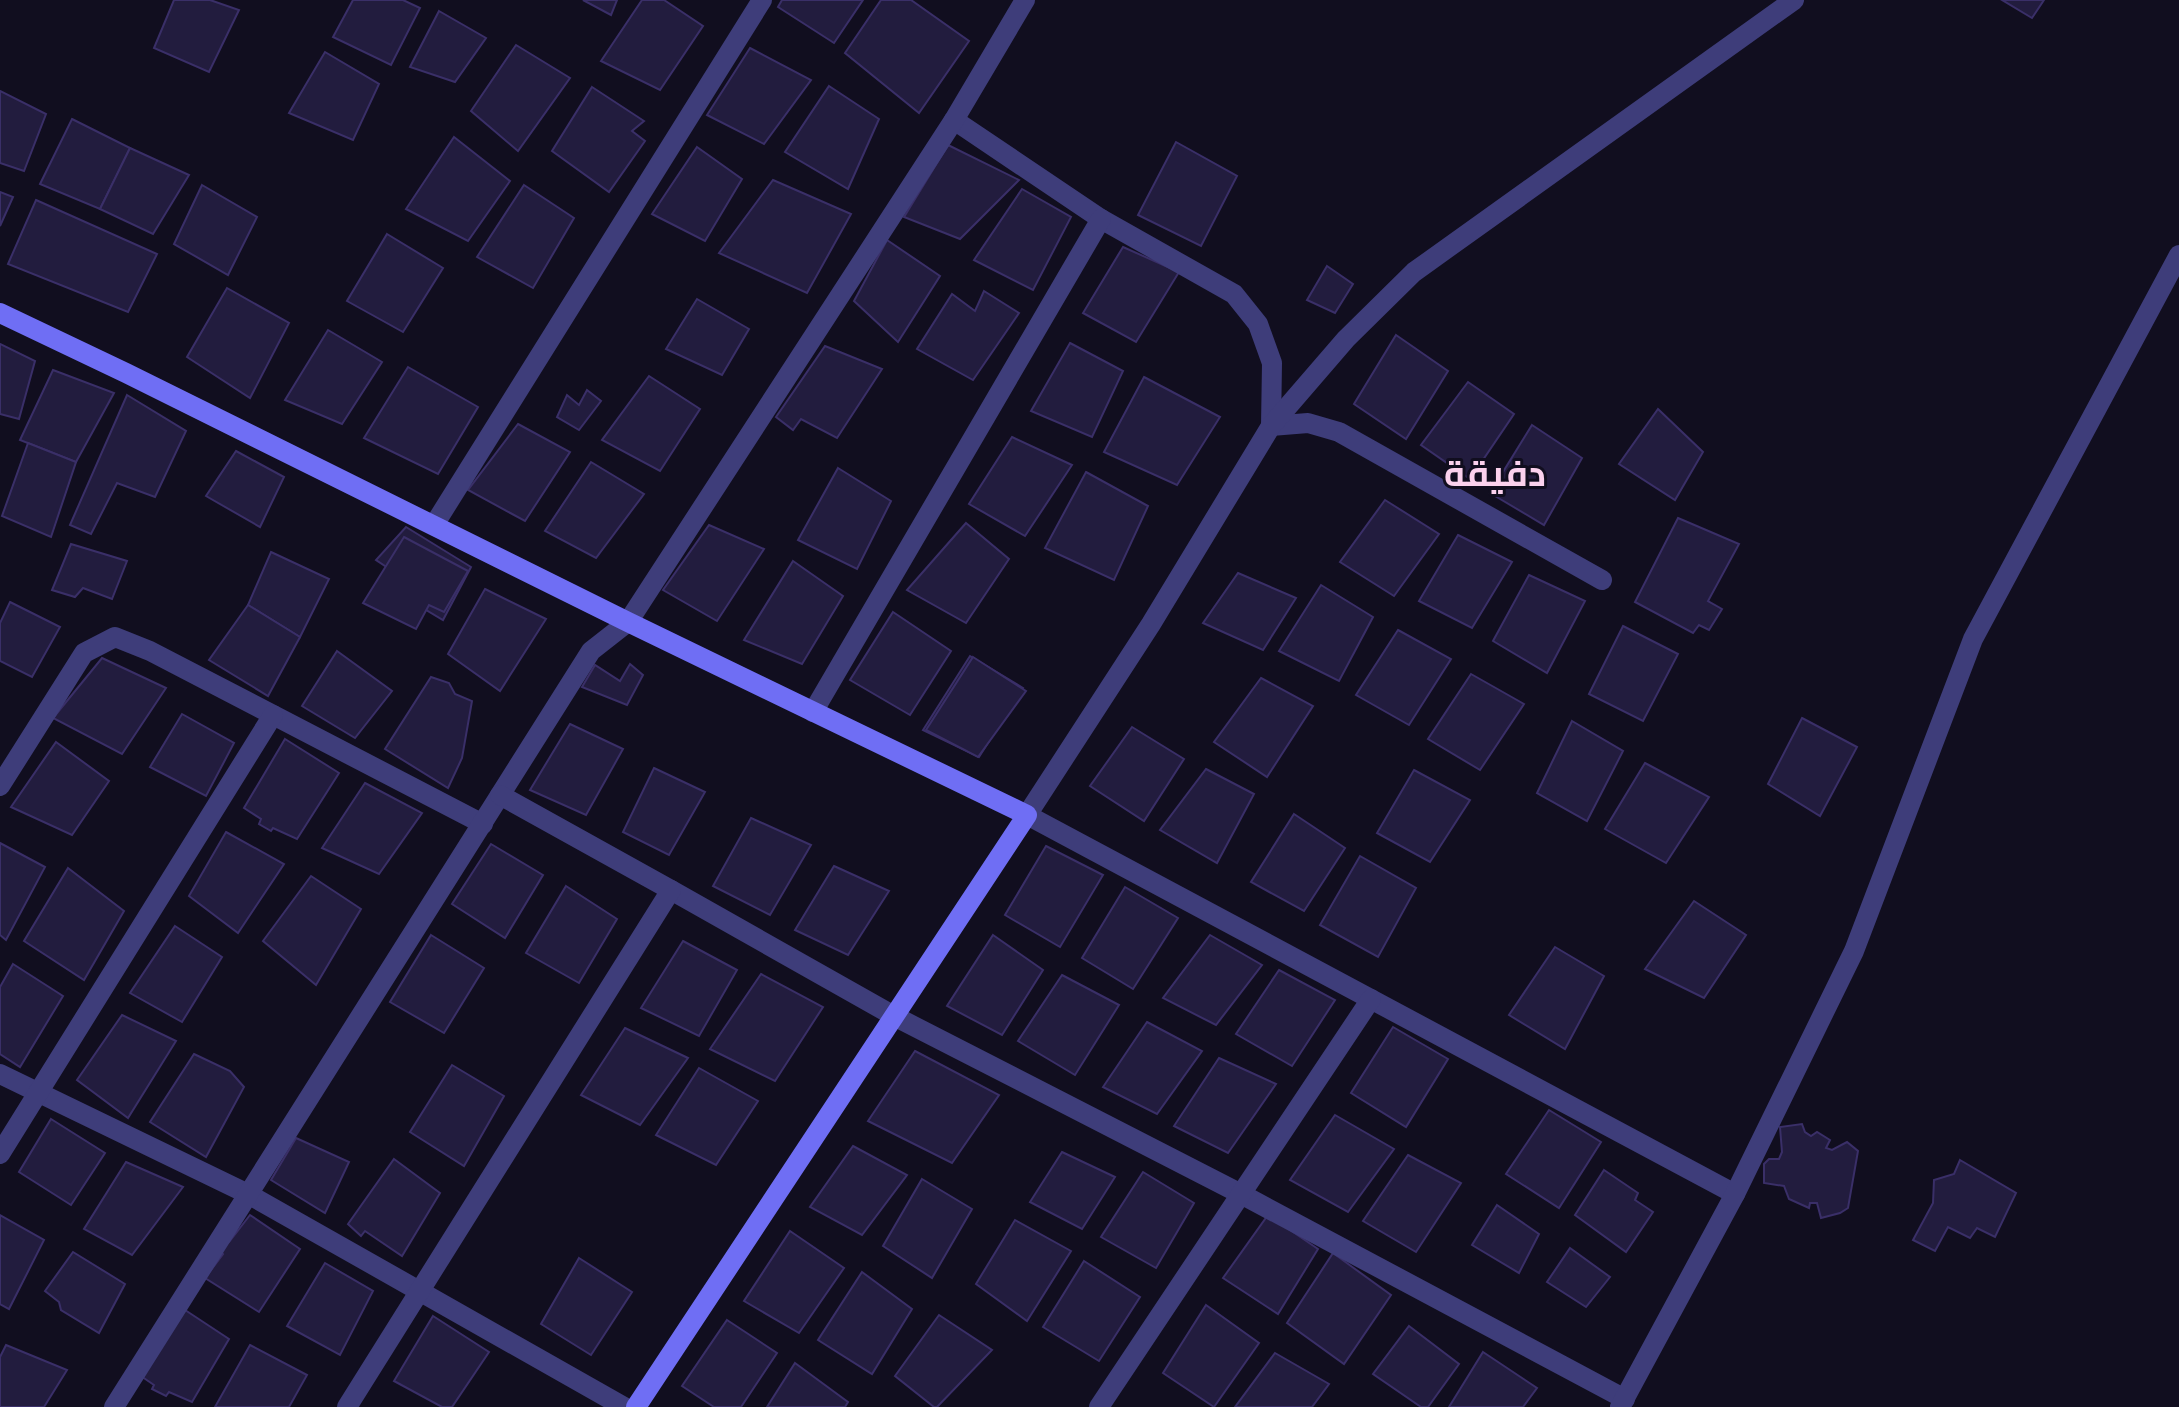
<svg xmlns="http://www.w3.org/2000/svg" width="2179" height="1407" viewBox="0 0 2179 1407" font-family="Karla,Cairo,sans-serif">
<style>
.building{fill:#221c3e;stroke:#3a2f68;stroke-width:2}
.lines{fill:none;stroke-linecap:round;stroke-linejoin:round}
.street{stroke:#3e3d7a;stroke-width:20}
.secondary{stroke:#6f6ef4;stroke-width:20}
.labels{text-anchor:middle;stroke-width:6;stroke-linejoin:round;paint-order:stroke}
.district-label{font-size:36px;font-weight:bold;fill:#fbd1ed;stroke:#110e1f}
</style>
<rect width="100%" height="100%" fill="#110e1f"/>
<!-- building -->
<g class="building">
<path d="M 174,0 L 210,0 L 239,10 L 209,72 L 154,48 Z"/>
<path d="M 353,0 L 403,0 L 420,8 L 391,65 L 333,37 Z"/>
<path d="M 583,0 L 617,0 L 611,15 Z"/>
<path d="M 642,0 L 664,0 L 703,26 L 660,90 L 601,61 Z"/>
<path d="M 782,0 L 863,0 L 834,43 L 778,7 Z"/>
<path d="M 881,0 L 911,0 L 969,41 L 919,113 L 845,53 Z"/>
<path d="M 2002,0 L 2044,0 L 2032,18 Z"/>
<path d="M 439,11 L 486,38 L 455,82 L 410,67 Z"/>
<path d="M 516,45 L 570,78 L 518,151 L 471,111 Z"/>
<path d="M 750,48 L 811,80 L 764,144 L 707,115 Z"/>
<path d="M 325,52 L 379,84 L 353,140 L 289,113 Z"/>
<path d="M 829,86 L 879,119 L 848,189 L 785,152 Z"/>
<path d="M 592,87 L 644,121 L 632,131 L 645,141 L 609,192 L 552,151 Z"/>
<path d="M 0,91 L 46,114 L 24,171 L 0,163 Z"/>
<path d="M 72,119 L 130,148 L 100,209 L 40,184 Z"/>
<path d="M 454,137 L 510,181 L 468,241 L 406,209 Z"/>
<path d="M 1176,142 L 1237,176 L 1201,246 L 1138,215 Z"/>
<path d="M 948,145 L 1019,180 L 960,239 L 904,217 Z"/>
<path d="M 697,147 L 742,179 L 705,241 L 652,214 Z"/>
<path d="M 130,148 L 189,175 L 153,234 L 100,209 Z"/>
<path d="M 773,180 L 851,214 L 807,293 L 719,253 Z"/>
<path d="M 202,185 L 257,217 L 228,275 L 174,244 Z"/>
<path d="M 524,185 L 574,218 L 533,288 L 477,257 Z"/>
<path d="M 1022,189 L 1071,217 L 1033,290 L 974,260 Z"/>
<path d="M 0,192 L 13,197 L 0,226 Z"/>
<path d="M 36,200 L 157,254 L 128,312 L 8,264 Z"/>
<path d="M 387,234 L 443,268 L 403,332 L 347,301 Z"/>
<path d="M 887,240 L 940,276 L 898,342 L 854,301 Z"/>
<path d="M 1123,247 L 1179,272 L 1136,342 L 1083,313 Z"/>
<path d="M 1327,266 L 1353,284 L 1335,313 L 1307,300 Z"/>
<path d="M 227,288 L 289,323 L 250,398 L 187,357 Z"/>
<path d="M 984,291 L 1019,313 L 973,380 L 917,349 L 952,294 L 975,311 Z"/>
<path d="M 697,299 L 749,329 L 722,375 L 666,349 Z"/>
<path d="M 328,330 L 382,362 L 342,424 L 285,400 Z"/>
<path d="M 1396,335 L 1448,371 L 1406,439 L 1354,404 Z"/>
<path d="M 1070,343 L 1123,371 L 1092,437 L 1031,411 Z"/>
<path d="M 0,344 L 35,361 L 19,419 L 0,414 Z"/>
<path d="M 825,346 L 882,369 L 837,438 L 801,419 L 793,430 L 776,417 Z"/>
<path d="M 408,367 L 478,407 L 438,474 L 364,438 Z"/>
<path d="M 53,370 L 114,393 L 76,462 L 20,440 Z"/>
<path d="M 649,376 L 700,409 L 660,471 L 602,440 Z"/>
<path d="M 1144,377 L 1220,417 L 1177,485 L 1104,452 Z"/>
<path d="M 1468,382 L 1514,414 L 1470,479 L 1421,445 Z"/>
<path d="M 587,390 L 601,401 L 579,430 L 557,417 L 567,395 L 579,405 Z"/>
<path d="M 127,395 L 186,431 L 155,497 L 117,483 L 91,534 L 70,525 Z"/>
<path d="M 1658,409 L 1703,452 L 1675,500 L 1619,464 Z"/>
<path d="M 518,424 L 570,452 L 525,521 L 468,490 Z"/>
<path d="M 1532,425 L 1582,458 L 1544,525 L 1490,493 Z"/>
<path d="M 1012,437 L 1072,465 L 1025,536 L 969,504 Z"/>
<path d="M 28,443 L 76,462 L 51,537 L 2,516 Z"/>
<path d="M 236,451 L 284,477 L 260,527 L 206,496 Z"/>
<path d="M 591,462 L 644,494 L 596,558 L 545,531 Z"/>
<path d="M 838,468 L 891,501 L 857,569 L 798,540 Z"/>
<path d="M 1086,472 L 1148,506 L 1114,580 L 1045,548 Z"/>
<path d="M 1385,500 L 1439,534 L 1394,596 L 1340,562 Z"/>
<path d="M 1678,518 L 1739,544 L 1708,601 L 1722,609 L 1709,630 L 1699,625 L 1693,633 L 1635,602 Z"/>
<path d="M 966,523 L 1009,559 L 966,623 L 907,590 Z"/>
<path d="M 709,525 L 764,549 L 717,621 L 663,590 Z"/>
<path d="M 406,527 L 471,567 L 443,620 L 391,589 L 400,576 L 376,560 Z"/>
<path d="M 1458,535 L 1512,562 L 1472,628 L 1419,601 Z"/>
<path d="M 404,537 L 468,571 L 444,612 L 429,605 L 416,629 L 363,603 Z"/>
<path d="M 71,544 L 127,561 L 112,599 L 83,588 L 75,597 L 52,590 Z"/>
<path d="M 271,552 L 329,579 L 300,637 L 248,605 Z"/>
<path d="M 793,561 L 843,596 L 802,664 L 744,640 Z"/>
<path d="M 1238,573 L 1296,598 L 1263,650 L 1203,623 Z"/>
<path d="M 1529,575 L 1585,601 L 1547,673 L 1493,641 Z"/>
<path d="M 1321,585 L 1373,617 L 1339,681 L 1279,651 Z"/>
<path d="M 485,589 L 546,619 L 500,691 L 448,654 Z"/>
<path d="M 10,602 L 60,627 L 32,677 L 0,661 L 0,623 Z"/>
<path d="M 248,605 L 300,637 L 268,696 L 209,660 Z"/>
<path d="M 893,612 L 951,651 L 910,715 L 850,680 Z"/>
<path d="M 1623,626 L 1678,654 L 1643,721 L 1589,694 Z"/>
<path d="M 1398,630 L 1451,659 L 1409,725 L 1356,695 Z"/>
<path d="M 337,651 L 392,691 L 355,738 L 302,706 Z"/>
<path d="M 970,656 L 1023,688 L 979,757 L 923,730 Z"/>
<path d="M 973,657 L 1026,691 L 978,757 L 926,730 Z"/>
<path d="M 102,658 L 166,688 L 122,754 L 53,718 Z"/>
<path d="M 630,664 L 643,675 L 627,705 L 582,687 L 595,665 L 620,681 Z"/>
<path d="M 1471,674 L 1524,704 L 1480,770 L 1428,739 Z"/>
<path d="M 431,677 L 449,683 L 455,694 L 472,701 L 462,758 L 448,788 L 385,749 Z"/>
<path d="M 1261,678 L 1313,706 L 1267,777 L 1214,742 Z"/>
<path d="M 182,714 L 234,743 L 206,796 L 150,767 Z"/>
<path d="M 1802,718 L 1857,747 L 1820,816 L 1768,784 Z"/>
<path d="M 1572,721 L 1623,751 L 1587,821 L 1537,793 Z"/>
<path d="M 570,724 L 623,749 L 586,815 L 530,790 Z"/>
<path d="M 1132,727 L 1184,759 L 1144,821 L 1090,786 Z"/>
<path d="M 285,739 L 339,773 L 297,839 L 273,828 L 271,831 L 259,824 L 261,819 L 244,808 Z"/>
<path d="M 56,742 L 109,781 L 72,835 L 11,807 Z"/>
<path d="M 1645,763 L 1709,797 L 1666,863 L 1605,829 Z"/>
<path d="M 654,768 L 705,792 L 669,855 L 623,832 Z"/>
<path d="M 1206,769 L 1254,794 L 1217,863 L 1160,830 Z"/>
<path d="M 1414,770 L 1470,800 L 1430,862 L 1377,833 Z"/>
<path d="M 365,783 L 422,813 L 379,874 L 322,848 Z"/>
<path d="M 1294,814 L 1345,848 L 1304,911 L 1251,882 Z"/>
<path d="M 751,818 L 811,845 L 770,915 L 713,886 Z"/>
<path d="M 226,832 L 284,864 L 238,933 L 189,896 Z"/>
<path d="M 0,843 L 45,867 L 6,940 L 0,935 Z"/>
<path d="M 491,844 L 543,875 L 505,938 L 452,904 Z"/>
<path d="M 1046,846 L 1103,875 L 1060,947 L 1005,915 Z"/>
<path d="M 1360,856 L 1416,888 L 1378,957 L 1320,925 Z"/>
<path d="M 834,866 L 889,891 L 848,955 L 795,930 Z"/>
<path d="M 68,868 L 124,911 L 84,980 L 24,941 Z"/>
<path d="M 311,876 L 361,909 L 316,985 L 263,941 Z"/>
<path d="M 566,886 L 617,919 L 579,983 L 526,953 Z"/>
<path d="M 1125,887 L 1178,918 L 1133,989 L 1082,958 Z"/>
<path d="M 1694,901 L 1746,935 L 1704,998 L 1645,969 Z"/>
<path d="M 175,926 L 222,957 L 182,1022 L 130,993 Z"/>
<path d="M 431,935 L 484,968 L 444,1033 L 390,1002 Z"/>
<path d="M 993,935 L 1043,970 L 1002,1035 L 947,1006 Z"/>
<path d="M 1210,935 L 1262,965 L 1216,1025 L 1163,998 Z"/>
<path d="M 683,941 L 737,970 L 699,1036 L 641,1008 Z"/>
<path d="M 1555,947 L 1604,976 L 1565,1049 L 1509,1015 Z"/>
<path d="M 13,964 L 63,996 L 20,1067 L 0,1054 L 0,987 Z"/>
<path d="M 1279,970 L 1335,1000 L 1292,1066 L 1236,1034 Z"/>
<path d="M 761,974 L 823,1007 L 775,1081 L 710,1049 Z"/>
<path d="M 1062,975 L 1119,1005 L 1075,1075 L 1018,1041 Z"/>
<path d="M 122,1015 L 176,1041 L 128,1118 L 77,1080 Z"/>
<path d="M 1147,1022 L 1202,1051 L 1157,1114 L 1103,1087 Z"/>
<path d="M 1393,1027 L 1448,1059 L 1406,1127 L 1351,1093 Z"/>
<path d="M 625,1028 L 688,1058 L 640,1125 L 581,1095 Z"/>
<path d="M 915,1051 L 999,1095 L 952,1163 L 868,1121 Z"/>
<path d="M 194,1054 L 230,1071 L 244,1087 L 206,1157 L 150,1122 Z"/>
<path d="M 1219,1058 L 1276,1084 L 1228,1153 L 1174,1126 Z"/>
<path d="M 452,1065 L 504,1096 L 464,1166 L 410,1132 Z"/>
<path d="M 699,1068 L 758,1101 L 716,1165 L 656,1135 Z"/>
<path d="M 1549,1110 L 1601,1142 L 1559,1208 L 1506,1174 Z"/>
<path d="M 1335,1115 L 1394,1149 L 1348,1212 L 1290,1180 Z"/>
<path d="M 51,1119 L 105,1153 L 71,1205 L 19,1172 Z"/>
<path d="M 1802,1124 L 1805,1132 L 1811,1136 L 1817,1132 L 1830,1140 L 1826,1148 L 1832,1150 L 1847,1142 L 1858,1151 L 1848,1208 L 1840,1213 L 1821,1218 L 1817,1203 L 1810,1203 L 1809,1208 L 1789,1199 L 1784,1186 L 1764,1183 L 1764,1164 L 1769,1159 L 1779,1159 L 1782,1152 L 1780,1127 Z"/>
<path d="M 296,1138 L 349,1162 L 325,1213 L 271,1180 Z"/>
<path d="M 853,1146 L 907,1175 L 862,1235 L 810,1207 Z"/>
<path d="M 1062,1152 L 1115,1177 L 1082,1229 L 1030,1202 Z"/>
<path d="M 1408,1155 L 1461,1183 L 1416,1252 L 1363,1221 Z"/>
<path d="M 394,1159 L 440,1193 L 402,1256 L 365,1231 L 361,1236 L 348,1224 Z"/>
<path d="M 1960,1160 L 2016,1193 L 1995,1237 L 1977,1228 L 1970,1238 L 1948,1227 L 1935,1251 L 1913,1240 L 1933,1203 L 1934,1180 L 1954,1174 Z"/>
<path d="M 126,1162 L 183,1187 L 132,1255 L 84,1229 Z"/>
<path d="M 1604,1170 L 1638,1193 L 1635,1200 L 1653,1212 L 1626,1252 L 1575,1215 Z"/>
<path d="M 1143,1172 L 1194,1203 L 1156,1268 L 1101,1237 Z"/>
<path d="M 922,1179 L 972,1209 L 932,1278 L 883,1246 Z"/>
<path d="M 1497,1205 L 1539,1234 L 1519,1273 L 1472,1245 Z"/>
<path d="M 0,1215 L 44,1240 L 9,1309 L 0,1304 Z"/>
<path d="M 250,1215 L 300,1249 L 259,1312 L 205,1278 L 223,1254 L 219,1250 L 229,1242 Z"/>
<path d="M 1268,1215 L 1318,1249 L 1278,1314 L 1223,1278 Z"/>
<path d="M 1015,1220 L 1071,1251 L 1027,1321 L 976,1284 Z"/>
<path d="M 790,1231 L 844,1268 L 799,1333 L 744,1301 Z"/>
<path d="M 1570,1248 L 1610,1277 L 1586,1307 L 1547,1282 Z"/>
<path d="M 73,1252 L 125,1284 L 99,1333 L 61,1310 L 59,1302 L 45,1291 Z"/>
<path d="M 1333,1253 L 1391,1295 L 1344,1364 L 1287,1323 Z"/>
<path d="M 579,1258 L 632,1292 L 591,1355 L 541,1324 Z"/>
<path d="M 1084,1261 L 1140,1297 L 1099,1361 L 1043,1327 Z"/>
<path d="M 325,1263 L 373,1291 L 340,1355 L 287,1326 Z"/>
<path d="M 862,1272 L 912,1309 L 872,1374 L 818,1340 Z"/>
<path d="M 1206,1305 L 1259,1343 L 1214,1407 L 1163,1373 Z"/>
<path d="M 179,1306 L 229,1339 L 192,1402 L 169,1392 L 166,1396 L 152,1389 L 154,1385 L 138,1374 Z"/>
<path d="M 939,1315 L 992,1350 L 937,1407 L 934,1407 L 895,1376 Z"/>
<path d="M 433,1316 L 489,1352 L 452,1407 L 442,1407 L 394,1381 Z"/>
<path d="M 727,1320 L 777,1353 L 741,1407 L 714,1407 L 682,1386 Z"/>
<path d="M 1409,1326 L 1459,1364 L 1428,1407 L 1421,1407 L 1373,1374 Z"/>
<path d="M 6,1345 L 67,1370 L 44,1407 L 0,1407 L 0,1357 Z"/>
<path d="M 250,1345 L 307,1375 L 289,1407 L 215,1407 Z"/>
<path d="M 1483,1352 L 1537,1388 L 1523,1407 L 1449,1407 Z"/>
<path d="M 1275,1353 L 1329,1384 L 1312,1407 L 1235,1407 Z"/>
<path d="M 795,1363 L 848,1402 L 845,1407 L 767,1407 Z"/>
</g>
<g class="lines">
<!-- street -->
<g class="street">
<path d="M 954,120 L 1101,219 L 1234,294 L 1258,324 L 1272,363 L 1271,426 L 1308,423 L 1339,432 L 1602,580"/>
<path d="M 434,525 L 762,0"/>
<path d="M 813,712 L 1101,219"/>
<path d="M 0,786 L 84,653 L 115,637 L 150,651 L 483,824"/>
<path d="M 671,890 L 894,1016 L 1241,1194 L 1625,1399"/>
<path d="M 0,1074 L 248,1194 L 624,1407"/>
<path d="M 0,1154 L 273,715"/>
<path d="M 1735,1194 L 1027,815 L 1151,624 L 1271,426 L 1346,339 L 1414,272 L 1794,0"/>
<path d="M 114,1407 L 591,651 L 628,622 L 954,120 L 1025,0"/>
<path d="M 347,1407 L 671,890 L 500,795"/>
<path d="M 1099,1407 L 1371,999"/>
<path d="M 1620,1407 L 1735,1194 L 1854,951 L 1973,639 L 2179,255"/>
</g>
<!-- secondary -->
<path class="secondary" d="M 0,313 L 126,373 L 628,622 L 1027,815 L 636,1407"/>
</g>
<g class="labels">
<!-- district labels -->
<g class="district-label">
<text x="1495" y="486">دفيقة</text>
</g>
</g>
</svg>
